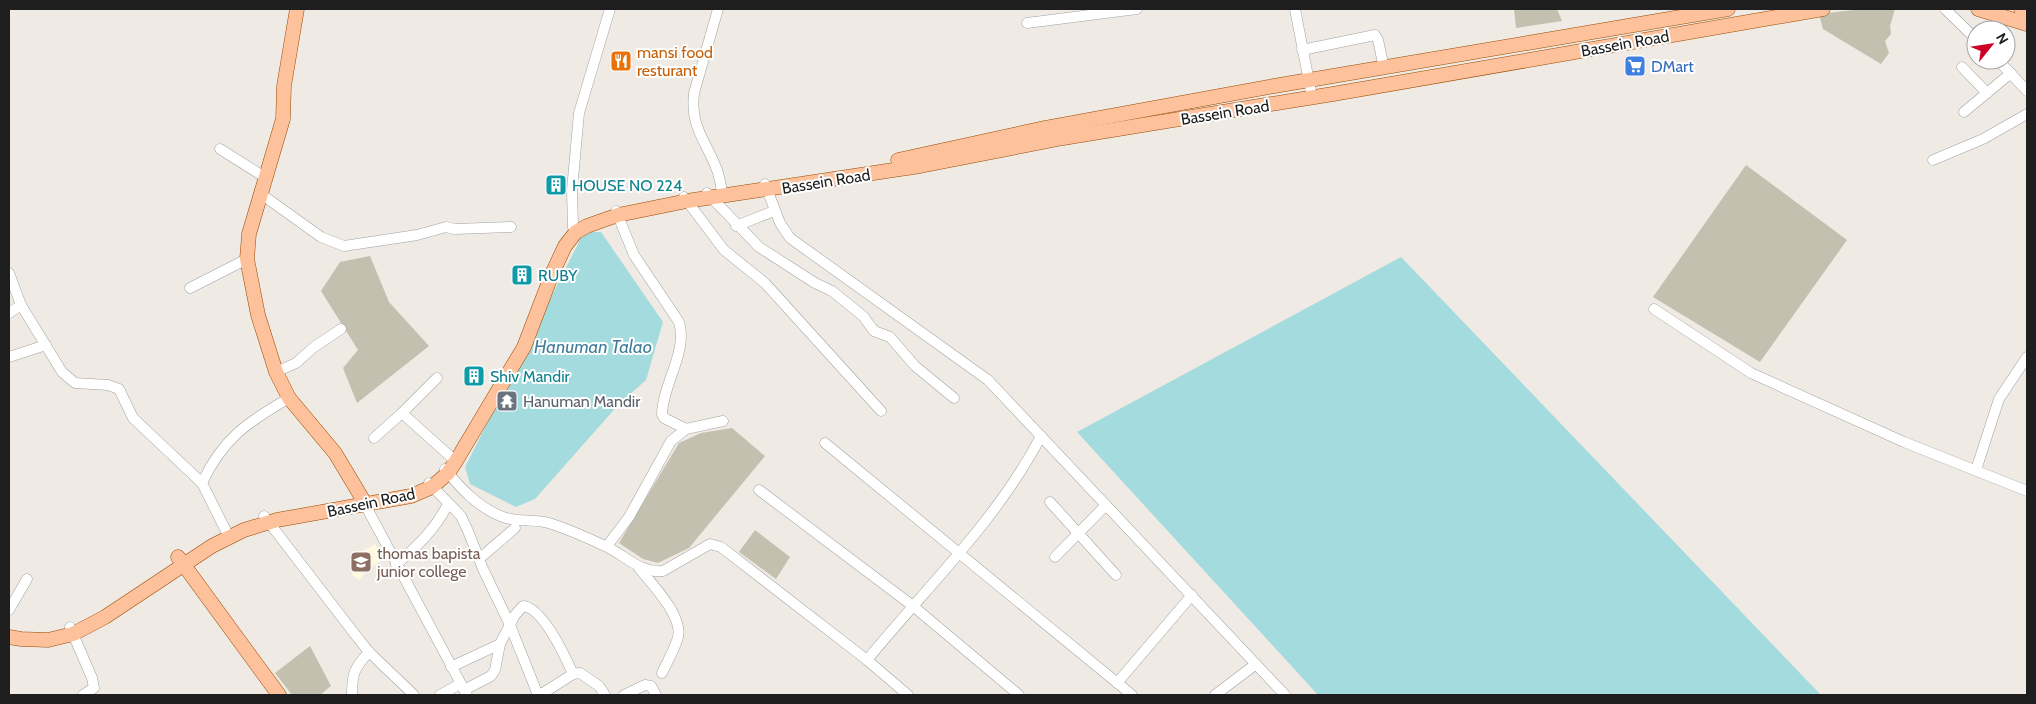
<svg xmlns="http://www.w3.org/2000/svg" width="2036" height="704" viewBox="0 0 2036 704" font-family="Cabin,sans-serif">
<style>
.education{fill:#fff9de}
.construction{fill:#c4c0af}
.water{fill:#a4dbde}
.lines{fill:none;stroke-linecap:round;stroke-linejoin:round}
.minor-casing{stroke:#a2a2a2;stroke-width:11}
.major-casing{stroke:#994a00;stroke-width:15}
.minor{stroke:#fff;stroke-width:10}
.major{stroke:#fdc19b;stroke-width:14}
.labels{text-anchor:middle;stroke-width:4;stroke-linejoin:round;paint-order:stroke}
.street-label{font-size:16px;fill:#1e1e1e;stroke:#fff}
.food-label{font-size:16px;fill:#c56008;stroke:#fff;text-anchor:start}
.shop-label{font-size:16px;fill:#366cbe;stroke:#fff;text-anchor:start}
.culture-label{font-size:16px;fill:#0d838f;stroke:#fff;text-anchor:start}
.worship-label{font-size:16px;fill:#5b616d;stroke:#fff;text-anchor:start}
.education-label{font-size:16px;fill:#785e54;stroke:#fff;text-anchor:start}
.water-label{font-size:18px;font-style:italic;fill:#417c98;stroke:#fff}
</style>
<rect width="100%" height="100%" fill="#efeae4"/>
<!-- education -->
<path class="education" d="M 375,544 L 384,559 L 369,568 L 359,580 L 352,575 L 355,556 Z"/>
<!-- construction -->
<g class="construction">
<path d="M 1514,9 L 1557,9 L 1562,21 L 1516,28 Z"/>
<path d="M 1862,9 L 1895,9 L 1890,26 L 1891,34 L 1885,41 L 1889,53 L 1881,64 L 1823,29 L 1819,14 Z"/>
<path d="M 1746,165 L 1847,240 L 1760,362 L 1653,297 Z"/>
<path d="M 370,256 L 389,302 L 429,346 L 357,403 L 343,368 L 358,350 L 321,291 L 340,262 Z"/>
<path d="M 732,428 L 765,456 L 689,548 L 658,563 L 643,559 L 619,543 L 679,443 L 701,433 Z"/>
<path d="M 755,530 L 790,557 L 776,579 L 739,552 Z"/>
<path d="M 310,646 L 331,686 L 320,695 L 292,695 L 275,673 Z"/>
</g>
<!-- water -->
<g class="water">
<path d="M 590,232 L 601,232 L 663,322 L 646,380 L 619,404 L 535,499 L 516,507 L 470,484 L 465,467 L 582,236 Z"/>
<path d="M 1401,257 L 1821,695 L 1318,695 L 1077,432 Z"/>
</g>
<g class="lines">
<!-- minor casing -->
<g class="minor-casing">
<g id="minor">
<path d="M 718,9 L 694,93 C 690,127 706,141 717,170 C 720,178 721,187 723,196"/>
<path d="M 1295,9 L 1312,97"/>
<path d="M 1945,9 L 1976,39"/>
<path d="M 1027,23 L 1137,9"/>
<path d="M 1302,50 L 1375,35 L 1378,40 L 1384,68"/>
<path d="M 1998,60 L 2027,91"/>
<path d="M 1962,67 L 1987,93"/>
<path d="M 1964,112 L 2011,73"/>
<path d="M 220,149 L 266,178"/>
<path d="M 1933,160 L 1983,139 L 2027,114"/>
<path d="M 765,184 L 780,223 L 790,238 L 988,380 L 1285,695"/>
<path d="M 707,193 L 759,247 L 815,283 L 832,291 L 863,316 L 874,331 L 890,337 L 915,366 L 954,398"/>
<path d="M 261,194 L 321,237 L 344,246 L 417,235 L 446,227 L 455,229 L 511,227"/>
<path d="M 684,197 L 724,250 L 765,283 L 881,411"/>
<path d="M 616,211 L 634,255 L 679,322 C 688,352 663,383 662,414 L 664,418 L 686,429"/>
<path d="M 736,226 L 774,211"/>
<path d="M 576,232 L 573,227 L 572,190 L 579,113 L 610,9"/>
<path d="M 9,273 L 21,305"/>
<path d="M 190,288 L 247,259"/>
<path d="M 1654,309 L 1751,373 L 1904,442 L 2027,491"/>
<path d="M 9,313 L 21,305 L 62,372 L 75,383 L 108,385 L 119,389 L 133,418 L 202,483"/>
<path d="M 9,357 L 46,345"/>
<path d="M 276,372 L 296,363 L 314,347 L 341,329"/>
<path d="M 402,413 L 452,458"/>
<path d="M 374,438 L 402,413 L 437,378"/>
<path d="M 825,443 L 1132,695"/>
<path d="M 445,469 C 461,489 479,508 503,517 C 519,523 536,518 552,524 C 570,530 588,538 605,546 C 625,555 639,573 663,571 L 710,544 L 721,547 L 867,660"/>
<path d="M 1976,470 L 1999,399 L 2027,357"/>
<path d="M 429,483 L 461,516 L 468,531 L 483,569 L 510,625 L 538,695"/>
<path d="M 759,490 L 913,606 L 1019,695"/>
<path d="M 362,499 L 467,695"/>
<path d="M 1050,502 L 1116,575"/>
<path d="M 264,516 L 357,637 L 369,652 L 414,695"/>
<path d="M 226,531 L 202,483 C 223,438 248,422 289,398"/>
<path d="M 607,546 L 629,517 L 671,441 L 686,429 L 723,421"/>
<path d="M 1055,557 L 1106,505"/>
<path d="M 479,559 L 515,528"/>
<path d="M 396,565 C 418,545 435,530 448,504"/>
<path d="M 639,568 C 652,584 683,616 678,637 C 675,649 667,662 662,673"/>
<path d="M 9,610 L 27,579"/>
<path d="M 70,627 L 92,678 L 94,688 L 83,695"/>
<path d="M 451,667 L 500,644"/>
<path d="M 1117,683 L 1192,595"/>
<path d="M 464,690 L 491,676 L 495,670 L 500,644 L 515,615 L 523,606 C 543,608 565,656 573,674"/>
<path d="M 352,695 C 352,674 354,668 369,652"/>
<path d="M 440,695 L 460,684"/>
<path d="M 540,695 L 573,674 L 580,673 L 599,686 L 605,695"/>
<path d="M 624,695 L 645,685 L 651,686 L 656,695"/>
<path d="M 908,695 L 867,660 C 926,588 998,519 1041,436"/>
<path d="M 1215,695 L 1256,664"/>
</g>
</g>
<!-- major casing -->
<g class="major-casing">
<g id="major">
<path d="M 297,9 L 284,86 L 283,119 L 249,234 L 247,259 L 258,315 L 276,372 L 289,398 L 335,453 L 362,498"/>
<path d="M 1978,9 L 2027,24"/>
<path d="M 2021,9 L 2027,11"/>
<path d="M 898,160 L 1040,129 L 1274,86 L 1728,9"/>
<path d="M 178,557 L 279,695"/>
<path d="M 9,637 L 21,639 L 48,640 L 73,634 L 105,617 L 212,546 L 244,530 L 277,520 L 411,496 L 432,487 L 448,473 L 456,461 L 524,347 L 552,274 L 565,246 L 576,232 L 587,226 L 618,215 L 687,201 L 920,166 L 1063,138 L 1333,94 L 1823,9"/>
</g>
</g>
<!-- minor -->
<use href="#minor" class="minor"/>
<!-- major -->
<use href="#major" class="major"/>
</g>
<!-- icons -->
<defs>
<g id="restaurant-square" transform="scale(1.125)"><rect x="-9" y="-9" width="18" height="18" rx="4" fill="#e8710a" stroke="#fff"/><path d="M-5-6h1v4h1v-4h1v4h1v-4h1v5L-1.5 .5V6h-2V.5L-5-1ZM5-6V6H3V1.5H1.5Q1.5-4 5-6Z" fill="#fff"/></g>
<g id="supermarket-square" transform="scale(1.125)"><rect x="-9" y="-9" width="18" height="18" rx="4" fill="#3f7fe0" stroke="#fff"/><path d="M-6-5.5h2.5l.6 2H6L4.5 2H-2.5L-4.4-4H-6ZM-1.5 3.2a1.3 1.3 0 1 0 .1 0ZM3 3.2a1.3 1.3 0 1 0 .1 0Z" fill="#fff"/></g>
<g id="building-square" transform="scale(1.125)"><rect x="-9" y="-9" width="18" height="18" rx="4" fill="#0f9aa8" stroke="#fff"/><path d="M-4-6H4V6H1V3H-1V6H-4ZM-2.5-4.3h1.7v1.8h-1.7ZM.8-4.3h1.7v1.8H.8ZM-2.5-1h1.7V.8h-1.7ZM.8-1h1.7V.8H.8Z" fill="#fff"/></g>
<g id="temple-square" transform="scale(1.125)"><rect x="-9" y="-9" width="18" height="18" rx="4" fill="#6b7280" stroke="#fff"/><path d="M0-6L5-2H3V0L6.5 2.5H4V6H1.5V3h-3V6H-4V2.5H-6.5L-3 0V-2H-5Z" fill="#fff"/></g>
<g id="university-square" transform="scale(1.125)"><rect x="-9" y="-9" width="18" height="18" rx="4" fill="#8d6e63" stroke="#fff"/><path d="M0-5L7-2L0 1L-7-2ZM-4 1L0 2.5L4 1V4Q0 6-4 4Z" fill="#fff"/></g>
</defs>
<g fill-rule="evenodd">
<use href="#restaurant-square" x="621" y="61"/>
<use href="#supermarket-square" x="1635" y="66"/>
<use href="#building-square" x="556" y="185"/>
<use href="#building-square" x="522" y="275"/>
<use href="#building-square" x="474" y="376"/>
<use href="#temple-square" x="507" y="401"/>
<use href="#university-square" x="361" y="562"/>
</g>
<g class="labels">
<!-- street labels -->
<g class="street-label">
<text transform="translate(1625 43) rotate(-10)" y="6">Bassein Road</text>
<text transform="translate(1225 112) rotate(-9)" y="6">Bassein Road</text>
<text transform="translate(826 181) rotate(-9)" y="6">Bassein Road</text>
<text transform="translate(371 502) rotate(-12)" y="6">Bassein Road</text>
</g>
<!-- food labels -->
<g class="food-label">
<text x="637" y="58">mansi food<tspan x="637" dy="18">resturant</tspan></text>
</g>
<!-- shop labels -->
<g class="shop-label">
<text x="1651" y="72">DMart</text>
</g>
<!-- culture labels -->
<g class="culture-label">
<text x="572" y="191">HOUSE NO 224</text>
<text x="538" y="281">RUBY</text>
<text x="490" y="382">Shiv Mandir</text>
</g>
<!-- worship labels -->
<g class="worship-label">
<text x="523" y="407">Hanuman Mandir</text>
</g>
<!-- education labels -->
<g class="education-label">
<text x="377" y="559">thomas bapista<tspan x="377" dy="18">junior college</tspan></text>
</g>
<!-- water labels -->
<g class="water-label">
<text x="593" y="353">Hanuman Talao</text>
</g>
</g>
<!-- border -->
<rect width="2036" height="704" fill="none" stroke="#1e1e1e" stroke-width="20"/>
<!-- north arrow -->
<g transform="translate(1991 45) rotate(60)"><circle r="24" fill="#ffffff" stroke="#a5a5a5"/>
<path d="M0-4L9 19L0 12L-9 19Z" fill="#cd0025"/>
<text y="-8" font-size="14" font-weight="bold" text-anchor="middle" fill="#1e1e1e">N</text>
</g>
</svg>
